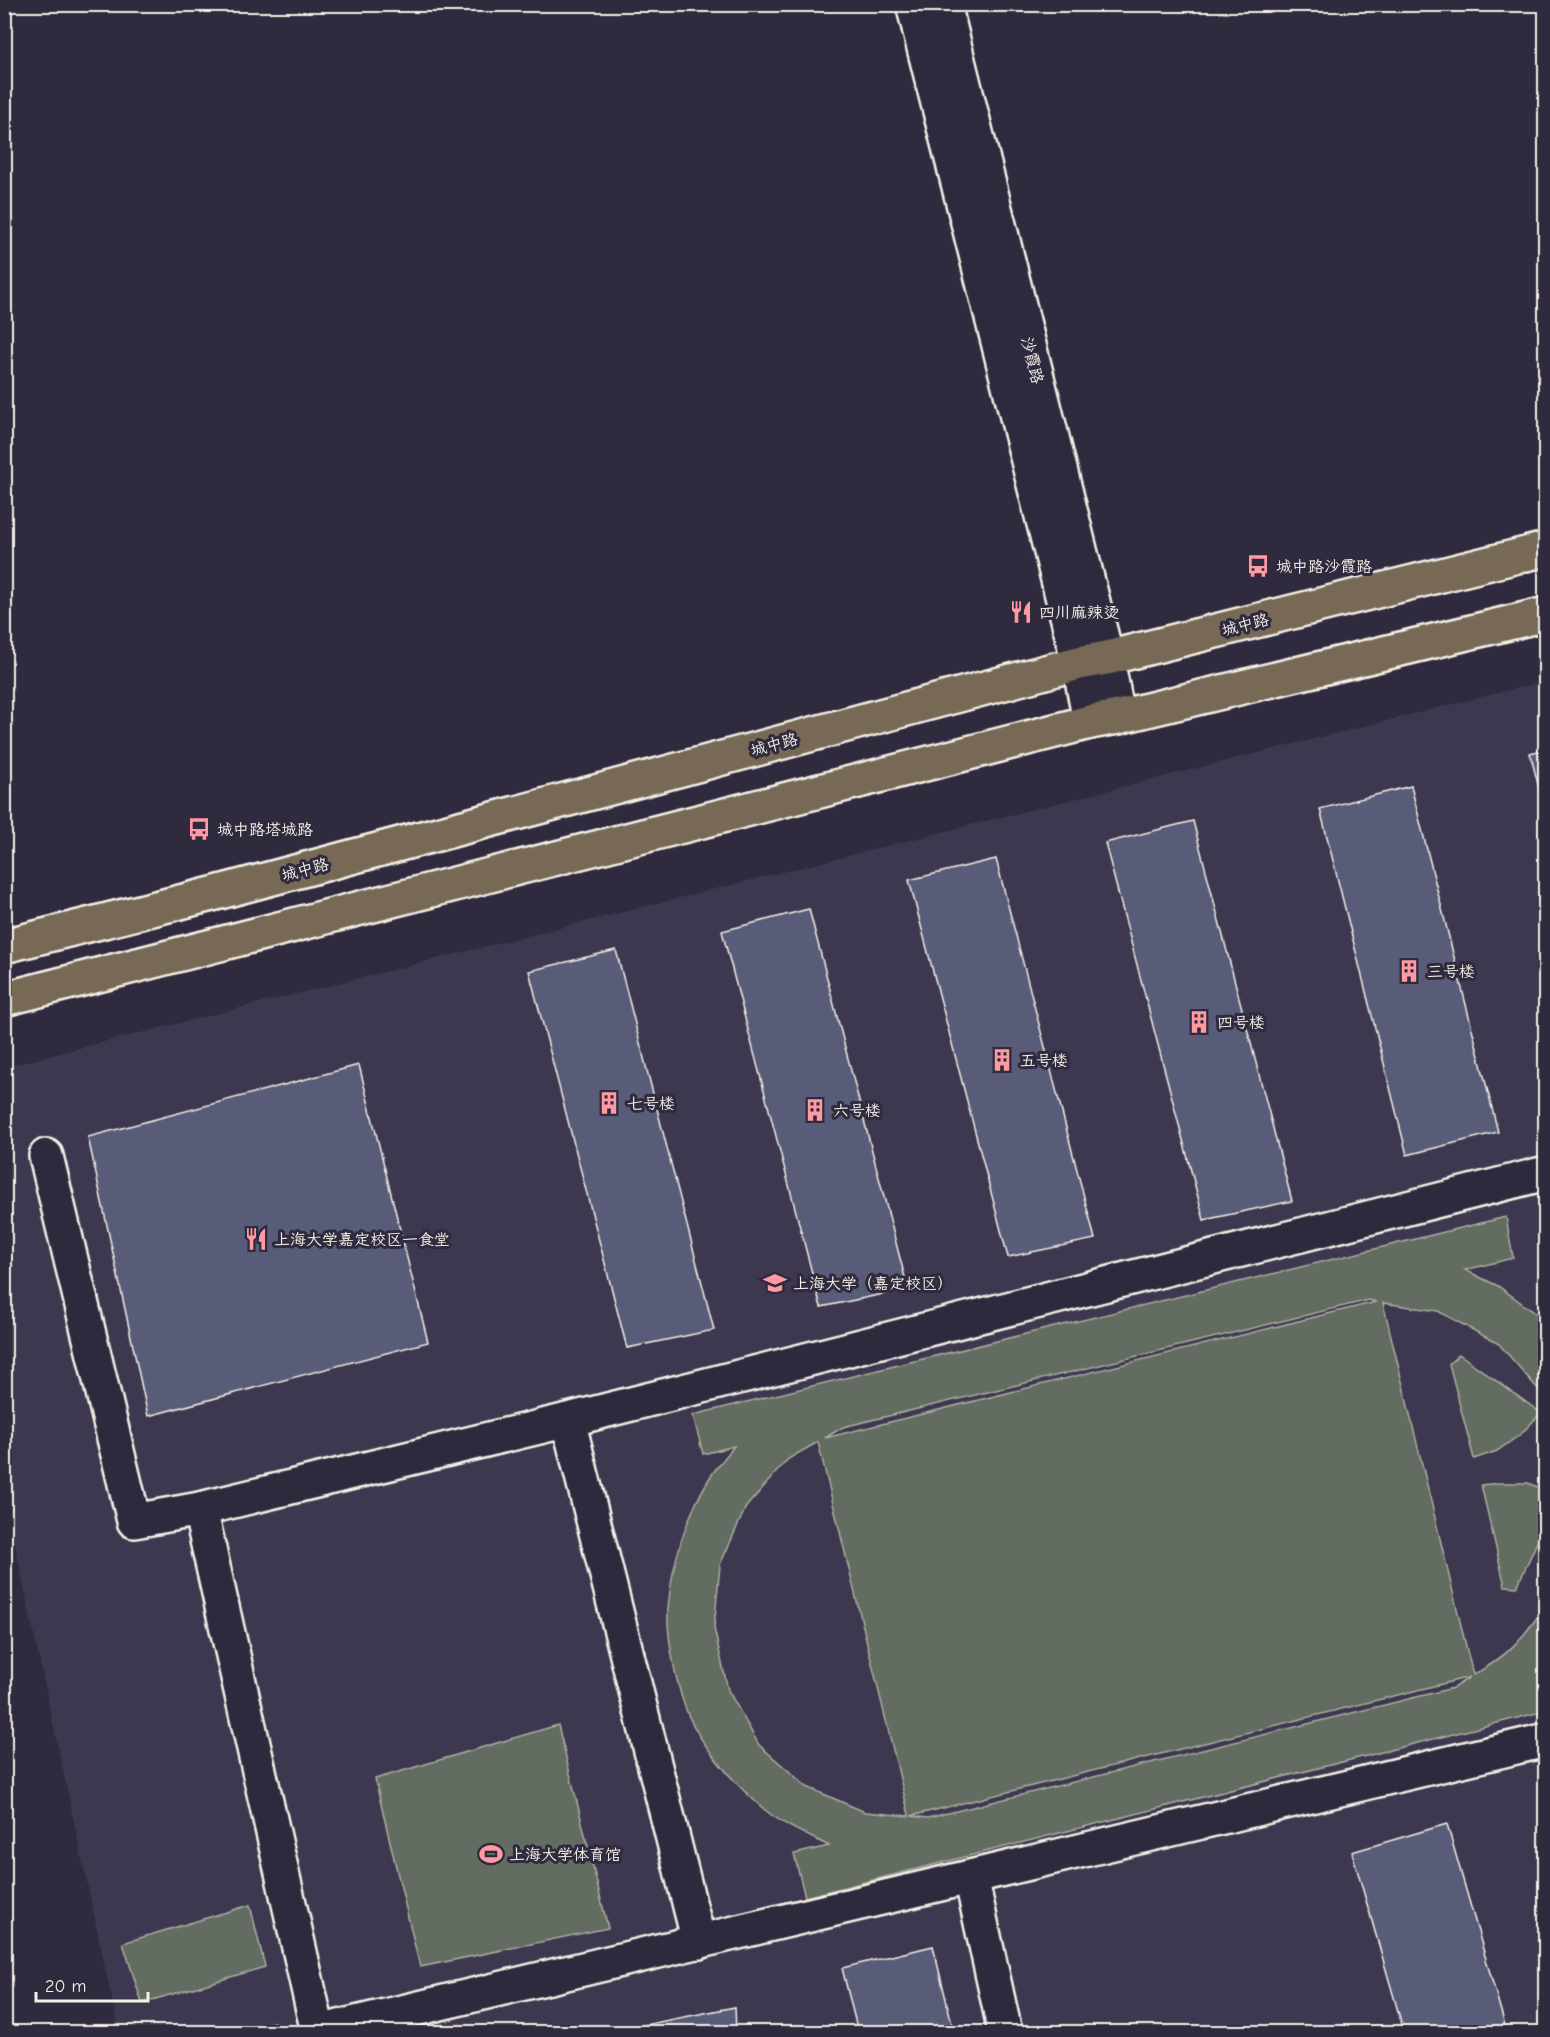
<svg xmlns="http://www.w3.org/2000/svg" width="1550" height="2037" viewBox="0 0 1550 2037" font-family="'Comic Neue','LXGW WenKai TC',sans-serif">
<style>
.built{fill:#3c394f}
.park{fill:#636c60;stroke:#acaea4;stroke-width:1.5;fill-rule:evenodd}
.building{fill:#595b78;stroke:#f4f1e8;stroke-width:1.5}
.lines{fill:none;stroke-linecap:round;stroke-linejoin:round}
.street-casing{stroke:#f4f1e8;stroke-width:38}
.secondary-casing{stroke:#f4f1e8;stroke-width:38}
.primary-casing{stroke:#f4f1e8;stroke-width:38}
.street{stroke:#2f2a3d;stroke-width:33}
.secondary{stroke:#2f2a3d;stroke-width:33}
.primary{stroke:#776954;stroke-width:33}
.labels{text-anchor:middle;stroke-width:6;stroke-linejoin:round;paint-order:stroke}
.street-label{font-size:16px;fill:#f4f1e8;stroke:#2f2a3d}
.poi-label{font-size:16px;fill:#f4f1e8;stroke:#2f2a3d;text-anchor:start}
</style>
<rect width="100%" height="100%" fill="#2f2a3d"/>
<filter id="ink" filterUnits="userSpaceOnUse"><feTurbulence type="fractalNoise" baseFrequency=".0167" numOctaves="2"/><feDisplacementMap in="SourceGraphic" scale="12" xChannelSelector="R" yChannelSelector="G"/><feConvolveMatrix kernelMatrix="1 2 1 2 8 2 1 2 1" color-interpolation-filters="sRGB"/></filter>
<g filter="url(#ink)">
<!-- built -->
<path class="built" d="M 1545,681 L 1545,2032 L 119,2032 L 5,1499 L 4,1067 Z"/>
<!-- park -->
<g class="park">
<path d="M 1506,1217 L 1513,1258 L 1465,1270 L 1498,1286 L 1545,1320 L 1545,1397 L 1499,1344 L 1438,1311 L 1383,1303 L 1473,1675 C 1506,1658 1525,1636 1545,1606 L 1545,1711 L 805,1897 L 794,1854 L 829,1846 C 807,1835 785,1826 765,1810 C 736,1786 698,1743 685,1707 C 676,1682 666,1634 668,1608 C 672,1563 686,1517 709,1479 C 716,1467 726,1457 734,1446 L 703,1454 L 693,1415 ZM 1369,1300 L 1376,1302 L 825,1438 L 843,1427 ZM 818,1442 L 909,1815 L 909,1816 L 865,1812 L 807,1787 L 759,1745 L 728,1690 L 714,1628 L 720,1565 L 746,1507 L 788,1459 ZM 1470,1677 L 1453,1688 L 928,1818 L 911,1816 Z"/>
<path d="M 1459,1354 L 1541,1413 L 1521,1434 L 1497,1451 L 1474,1459 L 1449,1364 Z"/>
<path d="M 1501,1483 L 1528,1483 L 1545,1490 L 1545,1524 L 1517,1587 L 1505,1586 L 1481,1485 Z"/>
<path d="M 558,1725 L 608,1928 L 420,1967 L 375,1779 Z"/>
<path d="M 250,1905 L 265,1967 L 142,2003 L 123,1943 Z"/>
<path d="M 274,2022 L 276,2032 L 239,2032 Z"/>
</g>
<!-- building -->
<g class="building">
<path d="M 1546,749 L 1546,815 L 1530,753 Z"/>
<path d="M 1411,786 L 1498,1132 L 1407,1155 L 1320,809 Z"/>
<path d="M 1193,821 L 1292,1201 L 1204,1220 L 1105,843 Z"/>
<path d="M 996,859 L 1095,1239 L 1008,1257 L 909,880 Z"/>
<path d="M 809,909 L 908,1289 L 821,1307 L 722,931 Z"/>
<path d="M 616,950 L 714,1330 L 627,1348 L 529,971 Z"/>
<path d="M 359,1065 L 428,1342 L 148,1416 L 88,1137 Z"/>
<path d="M 1447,1824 L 1507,2032 L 1404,2032 L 1352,1852 Z"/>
<path d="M 933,1946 L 954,2032 L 858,2032 L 842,1968 Z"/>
<path d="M 735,2007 L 736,2032 L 646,2032 L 644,2025 Z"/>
</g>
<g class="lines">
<!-- street casing -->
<g class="street-casing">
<g id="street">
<path d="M 46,1156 L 134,1521 L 200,1509 L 318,2032"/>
<path d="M 568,1420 L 699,1942"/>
<path d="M 200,1509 L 568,1420 L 1546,1173"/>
<path d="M 971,1877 L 1005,2032"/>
<path d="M 318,2032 L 1546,1740"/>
</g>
</g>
<!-- secondary casing -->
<g class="secondary-casing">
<g id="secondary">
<path d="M 913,4 L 1079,663 L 1090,722"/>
<path d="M 944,4 L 1107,658 L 1118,717"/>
</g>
</g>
<!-- primary casing -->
<g class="primary-casing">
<g id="primary">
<path d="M 4,946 L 216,893 L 1079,663 L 1107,658 L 1546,549"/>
<path d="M 4,999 L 1090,722 L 1118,717 L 1546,614"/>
</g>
</g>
<!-- street -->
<use href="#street" class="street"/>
<!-- secondary -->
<use href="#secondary" class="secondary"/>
<!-- primary -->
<use href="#primary" class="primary"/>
</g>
</g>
<!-- icons -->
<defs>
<g id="bus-bare" transform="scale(1.8)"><path d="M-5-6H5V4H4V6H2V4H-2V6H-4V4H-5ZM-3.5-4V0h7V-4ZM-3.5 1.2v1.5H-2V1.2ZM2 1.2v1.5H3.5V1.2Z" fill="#ff9aa2" stroke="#2f2a3d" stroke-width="2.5" paint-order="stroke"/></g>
<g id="restaurant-bare" transform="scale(1.8)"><path d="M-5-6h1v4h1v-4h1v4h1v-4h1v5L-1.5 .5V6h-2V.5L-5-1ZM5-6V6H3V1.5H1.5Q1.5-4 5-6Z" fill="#ff9aa2" stroke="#2f2a3d" stroke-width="2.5" paint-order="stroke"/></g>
<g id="building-bare" transform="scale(1.8)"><path d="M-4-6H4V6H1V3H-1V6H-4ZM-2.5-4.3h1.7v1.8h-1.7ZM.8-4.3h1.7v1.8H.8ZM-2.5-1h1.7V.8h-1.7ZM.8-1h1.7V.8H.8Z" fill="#ff9aa2" stroke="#2f2a3d" stroke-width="2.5" paint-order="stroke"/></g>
<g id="university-bare" transform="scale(1.8)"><path d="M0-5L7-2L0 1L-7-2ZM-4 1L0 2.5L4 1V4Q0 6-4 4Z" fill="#ff9aa2" stroke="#2f2a3d" stroke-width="2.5" paint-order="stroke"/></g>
<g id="stadium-bare" transform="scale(1.8)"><path d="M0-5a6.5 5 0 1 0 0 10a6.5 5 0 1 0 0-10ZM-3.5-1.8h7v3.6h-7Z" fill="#ff9aa2" stroke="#2f2a3d" stroke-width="2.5" paint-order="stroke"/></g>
</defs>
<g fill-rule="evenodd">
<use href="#bus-bare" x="1258" y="566"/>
<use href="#restaurant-bare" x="1021" y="612"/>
<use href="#bus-bare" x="199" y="829"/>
<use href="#building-bare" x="1409" y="971"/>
<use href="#building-bare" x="1199" y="1022"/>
<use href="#building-bare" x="1002" y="1060"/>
<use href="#building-bare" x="609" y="1103"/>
<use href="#building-bare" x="815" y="1110"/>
<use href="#restaurant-bare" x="256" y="1239"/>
<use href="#university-bare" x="775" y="1283"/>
<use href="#stadium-bare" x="491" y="1854"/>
</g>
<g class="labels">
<!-- street labels -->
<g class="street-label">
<text transform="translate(1033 360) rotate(76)" y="6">沙霞路</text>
<text transform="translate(1245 624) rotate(-14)" y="6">城中路</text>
<text transform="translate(774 744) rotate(-15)" y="6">城中路</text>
<text transform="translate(305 869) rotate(-15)" y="6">城中路</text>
</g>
<!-- poi labels -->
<g class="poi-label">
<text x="1276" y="572">城中路沙霞路</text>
<text x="1039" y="618">四川麻辣烫</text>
<text x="217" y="835">城中路塔城路</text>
<text x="1427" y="977">三号楼</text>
<text x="1217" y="1028">四号楼</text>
<text x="1020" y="1066">五号楼</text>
<text x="627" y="1109">七号楼</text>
<text x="833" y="1116">六号楼</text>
<text x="274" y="1245">上海大学嘉定校区一食堂</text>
<text x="793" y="1289">上海大学（嘉定校区）</text>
<text x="509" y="1860">上海大学体育馆</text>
</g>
</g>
<!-- margin -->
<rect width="1550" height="2037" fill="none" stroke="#2f2a3d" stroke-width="24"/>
<rect x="12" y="12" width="1526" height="2013" fill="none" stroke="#f4f1e8" stroke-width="2" filter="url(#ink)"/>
<!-- scale -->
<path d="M36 1992v9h112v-9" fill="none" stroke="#f4f1e8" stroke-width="3"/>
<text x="45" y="1992" font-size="18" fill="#f4f1e8" stroke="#2f2a3d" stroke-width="4.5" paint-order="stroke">20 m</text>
</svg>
